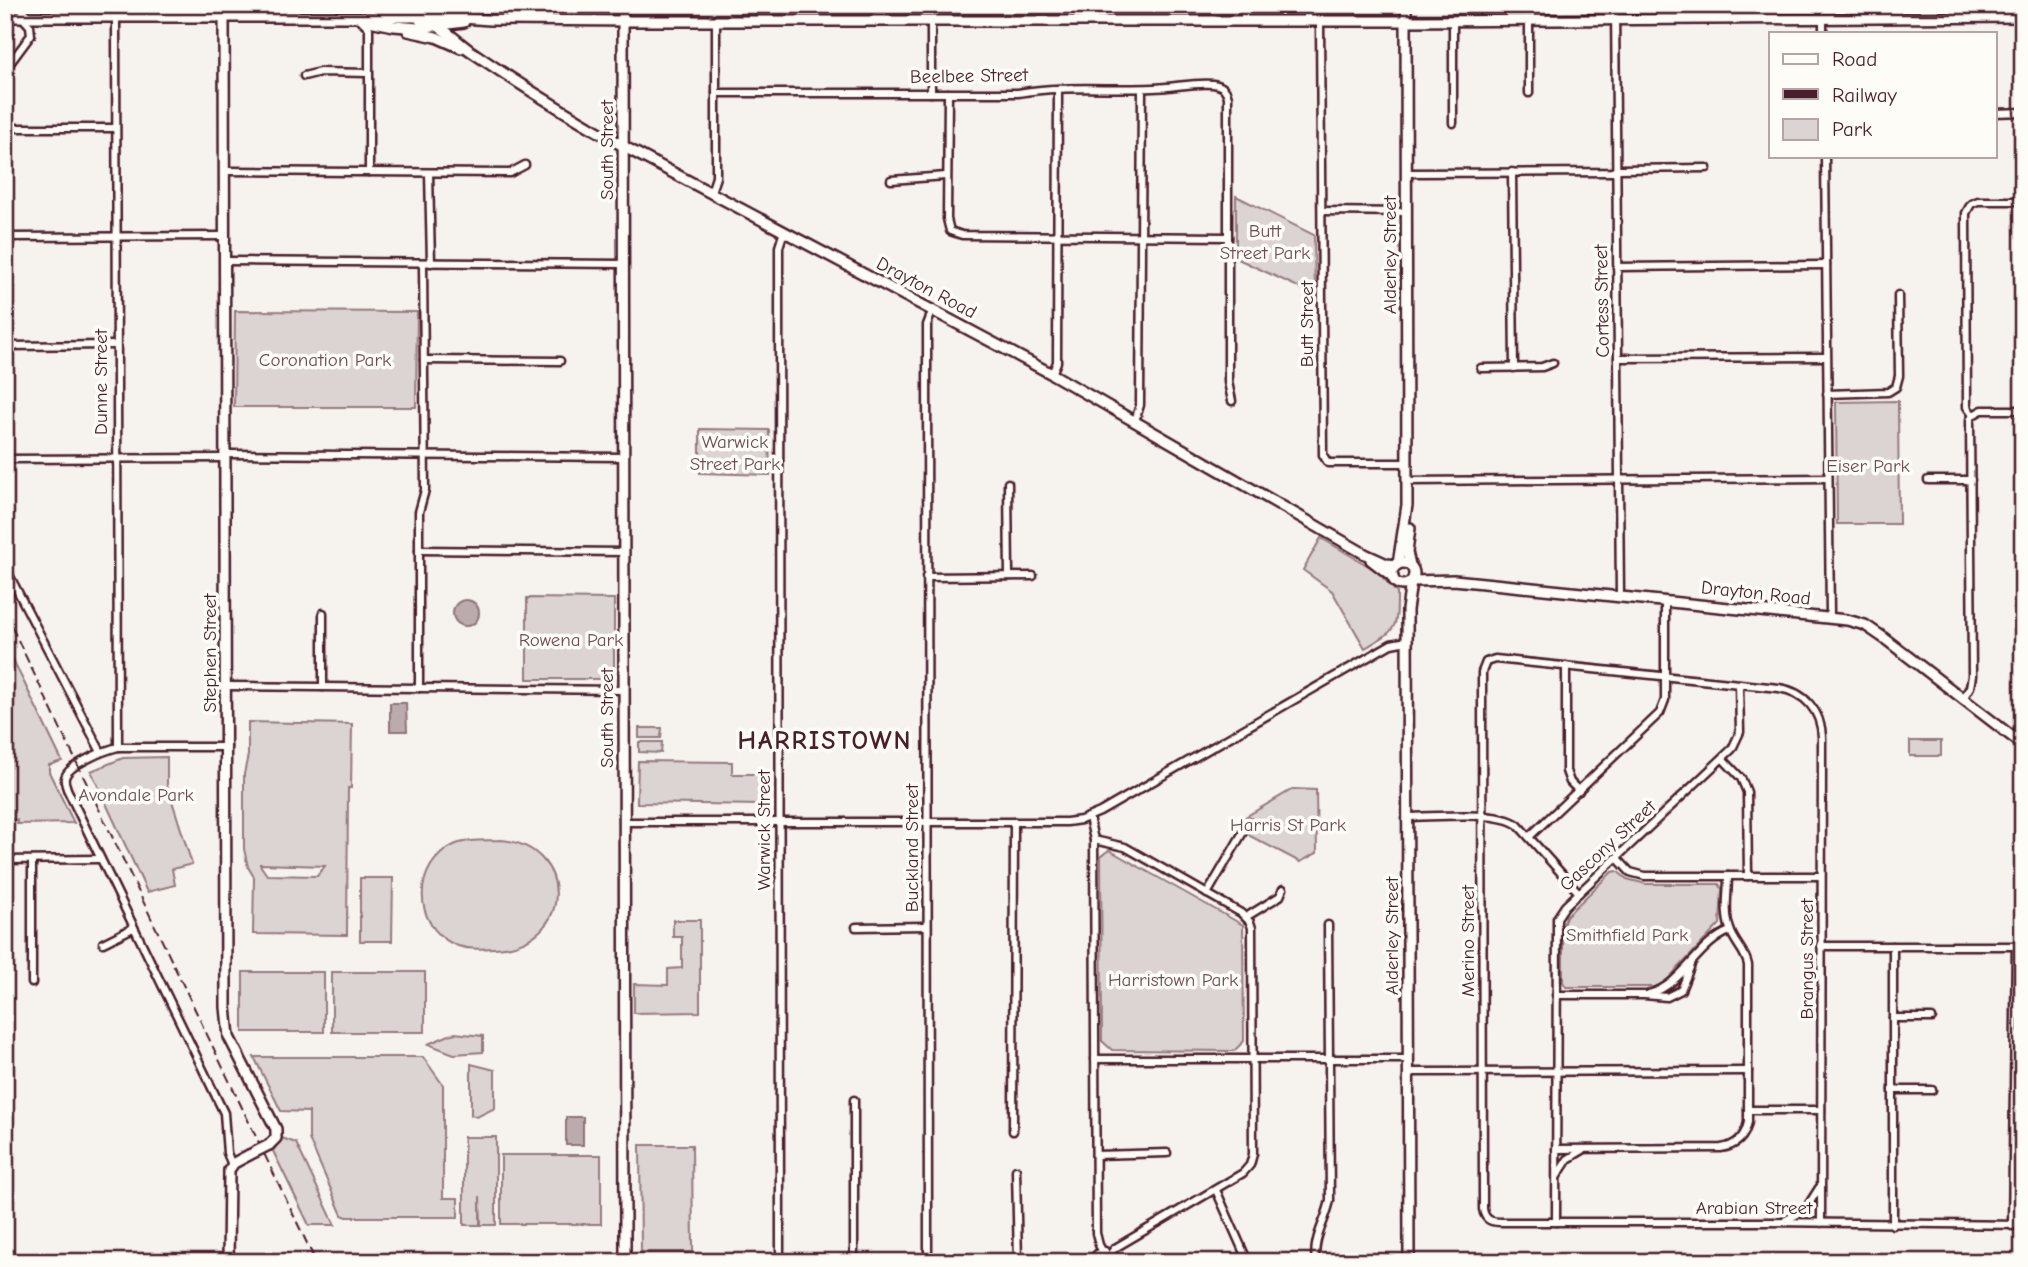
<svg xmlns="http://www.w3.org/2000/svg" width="2028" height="1267" viewBox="0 0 2028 1267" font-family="'Comic Neue',sans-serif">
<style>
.green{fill:#dcd4d2;stroke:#937a7e;stroke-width:2;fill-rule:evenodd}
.water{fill:#bbabac;stroke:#8e7378;stroke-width:2}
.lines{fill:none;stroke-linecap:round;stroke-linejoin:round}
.street-casing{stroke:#4a1f2b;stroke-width:11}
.secondary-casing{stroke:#4a1f2b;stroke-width:14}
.street{stroke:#fdfcf7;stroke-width:6}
.secondary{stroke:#fdfcf7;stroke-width:9}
.rail{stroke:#4a1f2b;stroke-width:2;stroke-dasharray:10 5;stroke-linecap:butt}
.secondary-bridge-casing{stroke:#4a1f2b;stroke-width:14;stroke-linecap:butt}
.secondary-bridge{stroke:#fdfcf7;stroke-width:9}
.labels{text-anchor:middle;stroke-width:7;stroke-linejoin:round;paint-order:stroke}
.street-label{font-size:19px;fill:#4a1f2b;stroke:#fdfcf7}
.park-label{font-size:19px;fill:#6e4c55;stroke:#fdfcf7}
.district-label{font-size:26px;font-weight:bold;letter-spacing:2px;fill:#4a1f2b;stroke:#fdfcf7}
</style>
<rect width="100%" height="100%" fill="#f6f3ef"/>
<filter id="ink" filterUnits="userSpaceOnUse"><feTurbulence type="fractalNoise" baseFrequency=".0143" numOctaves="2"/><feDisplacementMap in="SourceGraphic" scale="14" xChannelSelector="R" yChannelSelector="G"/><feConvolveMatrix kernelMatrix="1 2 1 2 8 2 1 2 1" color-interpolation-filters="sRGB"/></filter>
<g filter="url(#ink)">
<!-- green -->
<g class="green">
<path d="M 925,5 L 1203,5 L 1204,11 L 925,11 Z"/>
<path d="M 1236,196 L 1314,235 L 1315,295 L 1236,258 Z"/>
<path d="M 235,311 L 417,312 L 416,407 L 234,407 Z"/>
<path d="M 1898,401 L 1899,524 L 1837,524 L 1836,402 Z"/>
<path d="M 700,429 L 769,430 L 770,475 L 700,473 Z"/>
<path d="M 1321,538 L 1377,571 L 1397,593 C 1397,631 1397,629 1365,648 L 1332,591 L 1303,570 Z"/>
<path d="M 527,598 L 614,599 L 614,676 L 611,679 L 527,679 Z"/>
<path d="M 5,643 L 62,761 L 49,765 L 49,772 L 74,823 L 17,824 L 17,820 L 5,819 Z"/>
<path d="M 248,722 L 352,724 L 351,788 L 348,788 L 347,935 L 253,934 L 254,877 L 248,867 L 244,849 L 244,774 L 248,755 ZM 260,865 L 260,864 L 325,866 L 317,876 L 267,875 Z"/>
<path d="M 639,728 L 662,728 L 661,738 L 639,738 Z"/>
<rect x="1910" y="741" width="31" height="15"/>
<path d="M 639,742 L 662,742 L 661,753 L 639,752 Z"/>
<path d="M 167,757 L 167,785 L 192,864 L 172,869 L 175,885 L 147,892 L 91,771 L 123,758 Z"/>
<path d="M 638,761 L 732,762 L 732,774 L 762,774 L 762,805 L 637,803 Z"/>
<path d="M 1293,789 L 1316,790 L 1317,853 L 1300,862 L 1250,836 L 1242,819 Z"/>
<path d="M 502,840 C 574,847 576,944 495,948 C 480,949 466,950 453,944 C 412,924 413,864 454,845 C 468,839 486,841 502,840 Z"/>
<path d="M 1109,850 L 1243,925 L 1244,1041 L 1234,1051 L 1112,1050 L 1102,1041 L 1101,856 Z"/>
<path d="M 1617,871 L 1627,879 L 1646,884 L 1719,884 L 1722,889 L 1720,924 L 1666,981 L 1656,987 L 1566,987 L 1563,982 L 1563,926 L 1566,916 L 1612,872 Z"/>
<path d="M 360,878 L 393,878 L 392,941 L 360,941 Z"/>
<path d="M 673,920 L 700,920 L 700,1012 L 634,1013 L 634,984 L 668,985 L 668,969 L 682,968 L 682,937 L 673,937 Z"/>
<rect x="243" y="972" width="81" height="60"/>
<rect x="332" y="972" width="93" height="60"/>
<path d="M 454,1033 L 483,1036 L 483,1052 L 454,1054 L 428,1044 Z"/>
<path d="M 254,1057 L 423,1057 L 443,1085 L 443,1198 L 458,1198 L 458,1217 L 347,1217 L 342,1215 L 309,1139 L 309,1112 L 281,1111 Z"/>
<path d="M 471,1064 L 495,1070 L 495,1108 L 477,1117 L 471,1115 Z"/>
<path d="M 464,1137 L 496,1137 L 496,1225 L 481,1225 L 480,1196 L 480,1225 L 464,1225 Z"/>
<path d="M 282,1138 L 296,1143 L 335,1225 L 309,1225 L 273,1151 Z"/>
<path d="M 640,1145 L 692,1145 L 693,1252 L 641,1252 Z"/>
<rect x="501" y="1155" width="100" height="69"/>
</g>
<!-- water -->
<g class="water">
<circle cx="466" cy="613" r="13"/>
<path d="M 390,703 L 406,703 L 407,731 L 390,731 Z"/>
<rect x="566" y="1117" width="17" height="28"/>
</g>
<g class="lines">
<!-- street casing -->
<g class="street-casing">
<g id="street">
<path d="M 17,5 L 28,15"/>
<path d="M 1615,5 L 1620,597"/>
<path d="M 116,17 L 118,747"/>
<path d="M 1823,17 L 1823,33"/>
<path d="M 361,20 L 369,28 L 369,172"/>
<path d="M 1244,20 L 1244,5"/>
<path d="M 1307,20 L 1307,5"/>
<path d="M 1529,20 L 1529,93"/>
<path d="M 931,21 L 931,93"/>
<path d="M 1320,21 L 1323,455 L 1328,463 L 1407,463"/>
<path d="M 1453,21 L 1453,123"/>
<path d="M 5,70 L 31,35 L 30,26 L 22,17"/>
<path d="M 304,76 L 320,72 L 368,73"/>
<path d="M 716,93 L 1018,93 C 1062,85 1108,90 1153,88 C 1172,88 1194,82 1213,84 C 1221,85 1226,88 1228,97 L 1228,382 L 1232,401"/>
<path d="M 948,93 L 947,219 L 950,231 L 962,235 L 1228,237"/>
<path d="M 1995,113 L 2023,112"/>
<path d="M 5,128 L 114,128"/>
<path d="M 1825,156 L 1830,617"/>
<path d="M 225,171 L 510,173 L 525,165"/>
<path d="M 1512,172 L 1514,368"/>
<path d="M 429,173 L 431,263"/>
<path d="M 1406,173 L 1612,172 L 1619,169 L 1707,168"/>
<path d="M 891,180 L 946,176"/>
<path d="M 711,192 L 716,177 L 716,20"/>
<path d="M 1322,211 L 1406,212"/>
<path d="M 5,237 L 225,236"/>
<path d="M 225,261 L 623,264"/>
<path d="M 1617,267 L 1826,265"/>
<path d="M 5,346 L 115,345"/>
<path d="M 1618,358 L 1826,357"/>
<path d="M 424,360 L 560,361"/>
<path d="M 1481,368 L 1542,367 L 1553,363"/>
<path d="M 1052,374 L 1057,362 L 1058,89"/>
<path d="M 1827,394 L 1888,392 L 1896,387 L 1899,376 L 1898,295"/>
<path d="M 1973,415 L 1982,410 L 2023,410"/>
<path d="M 1135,421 L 1140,405 L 1142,89"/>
<path d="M 226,454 L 623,457"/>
<path d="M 5,459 L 226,458"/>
<path d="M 1928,480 L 1971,480"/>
<path d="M 1407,481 L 1828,478"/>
<path d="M 1008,483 L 1009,576"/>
<path d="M 419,550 L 624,552"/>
<path d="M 5,567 L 101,752"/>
<path d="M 926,577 L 1033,576"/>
<path d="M 1566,666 L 1566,771 L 1570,782 L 1579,791"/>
<path d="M 227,686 L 624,690"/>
<path d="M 323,687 L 323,613"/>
<path d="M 419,688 L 419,512 L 425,490 L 423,263"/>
<path d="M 1963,699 L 1970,687 L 1972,676 L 1970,420 L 1973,415 L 1967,407 L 1966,213 L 1971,204 L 1978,201 L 2023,201"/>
<path d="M 227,747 L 118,747 C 106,750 67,765 65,778 C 64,781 66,785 67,789 L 224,1113 L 227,1153 L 232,1165"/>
<path d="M 1723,759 L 1741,778 L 1747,792 L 1748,876"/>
<path d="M 1089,817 L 1094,840 L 1096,1233 L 1099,1245 L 1106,1257"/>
<path d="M 1408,817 C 1435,817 1498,810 1518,825 L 1579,893"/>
<path d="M 624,822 L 1067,822 L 1081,820 L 1100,812 L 1391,644 L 1407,641"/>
<path d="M 1529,837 L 1660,713 L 1665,700 L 1665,601"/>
<path d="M 1094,840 L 1125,847 L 1241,913 L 1250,922 L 1252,928 L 1253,1154 L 1250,1165 L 1243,1173 L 1115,1248 L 1104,1262"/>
<path d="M 1617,858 L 1630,872 L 1645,876 L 1821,876"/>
<path d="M 5,860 L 99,859"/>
<path d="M 32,860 L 32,983"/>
<path d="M 1207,894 L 1249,822"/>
<path d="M 1246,917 L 1280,896 L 1283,889"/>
<path d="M 856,927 L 926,926"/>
<path d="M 103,943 L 133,928"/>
<path d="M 1821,946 L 2023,946"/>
<path d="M 1649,994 C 1683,985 1698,943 1730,931"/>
<path d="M 1556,995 L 1644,995 L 1667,997 L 1681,990 L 1691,965"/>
<path d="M 1893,1018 L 1932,1018"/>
<path d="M 1095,1059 L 1409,1059"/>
<path d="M 1409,1072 L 1748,1071"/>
<path d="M 1893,1090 L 1932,1090"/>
<path d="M 1748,1110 L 1821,1110"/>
<path d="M 1013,1131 L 1014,822"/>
<path d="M 1556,1149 L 1721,1148 C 1736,1146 1745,1138 1748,1122 L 1748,965 C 1745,950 1734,943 1730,929 C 1724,914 1728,893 1728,876"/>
<path d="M 1096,1155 L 1167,1153"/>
<path d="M 1016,1170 L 1018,1262"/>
<path d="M 1557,1176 L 1568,1159 L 1583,1150"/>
<path d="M 1216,1190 L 1248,1262"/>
<path d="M 1786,1220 L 1805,1210 L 1819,1188"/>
<path d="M 1556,1222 L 1557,918 L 1565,906 L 1732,749 L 1740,732 L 1739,684"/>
<path d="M 1821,1223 L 1822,737 C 1821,711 1805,692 1779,688 L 1495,659 L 1486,662 L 1482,672 L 1483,1209 C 1485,1221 1492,1222 1502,1222 L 1769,1222 L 2023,1225"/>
<path d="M 1893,1225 L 1893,946"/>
<path d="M 2012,1226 L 2016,946"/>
<path d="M 780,1262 L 779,247 L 784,231"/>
<path d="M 854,1262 L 854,1100"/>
<path d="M 928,1262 L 927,325 L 933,309"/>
<path d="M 1090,1262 L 1097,1254 L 1105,1251"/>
<path d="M 1316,1262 C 1312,1238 1326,1222 1330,1200 L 1328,925"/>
</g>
</g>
<!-- secondary casing -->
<g class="secondary-casing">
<g id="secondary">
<path d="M 224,5 L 226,1007 L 229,1037 L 276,1129 L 276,1138 L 269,1145"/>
<path d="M 623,5 L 625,1262"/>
<path d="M 5,17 L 449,17 L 490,20 L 635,21 L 1406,21 L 2023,17"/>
<path d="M 364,20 L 394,26 L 418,28 L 464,22"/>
<path d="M 420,20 C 442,23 457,43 475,54 C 526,89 579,121 632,151 L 1052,374 L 1365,554 L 1387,564 L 1397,565"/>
<path d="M 408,31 L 436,37 L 461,48"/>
<path d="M 1371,560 L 1393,577"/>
<circle cx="1403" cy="574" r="11"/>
<path d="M 1398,564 L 1407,505 L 1406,5"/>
<path d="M 1410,565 L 1407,552 L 1410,528"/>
<path d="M 1412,581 L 1454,580 L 1847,620 L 1865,625 L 1884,638 L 2023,745"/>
<path d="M 228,1262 L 229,1170 L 234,1163 L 249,1155"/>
<path d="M 1409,1262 L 1407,610 L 1411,582"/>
</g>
</g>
<!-- street -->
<use href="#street" class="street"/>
<!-- secondary -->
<use href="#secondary" class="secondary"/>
<!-- rail -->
<g class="rail">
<path d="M 5,31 L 8,27"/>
<path d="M 5,613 L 316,1262"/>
</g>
<!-- secondary-bridge casing -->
<g class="secondary-bridge-casing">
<path id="secondary-bridge" d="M 249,1155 L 269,1145"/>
</g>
<!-- secondary-bridge -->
<use href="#secondary-bridge" class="secondary-bridge"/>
</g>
</g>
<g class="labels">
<!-- street labels -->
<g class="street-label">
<text transform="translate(969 75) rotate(-1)" y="7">Beelbee Street</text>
<text transform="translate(606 150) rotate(-90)" y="7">South Street</text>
<text transform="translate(1389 255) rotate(-90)" y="7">Alderley Street</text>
<text transform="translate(927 287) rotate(28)" y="7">Drayton Road</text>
<text transform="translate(1601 301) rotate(-91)" y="7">Cortess Street</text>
<text transform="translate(1306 324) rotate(-90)" y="7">Butt Street</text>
<text transform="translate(100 382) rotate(-90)" y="7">Dunne Street</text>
<text transform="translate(1756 592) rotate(6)" y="7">Drayton Road</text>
<text transform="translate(209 653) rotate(-90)" y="7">Stephen Street</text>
<text transform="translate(606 718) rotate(-90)" y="7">South Street</text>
<text transform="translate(763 830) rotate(-90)" y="7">Warwick Street</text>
<text transform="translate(1607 845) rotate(-43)" y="7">Gascony Street</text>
<text transform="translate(911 848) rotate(-90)" y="7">Buckland Street</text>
<text transform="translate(1391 936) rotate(-90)" y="7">Alderley Street</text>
<text transform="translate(1467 941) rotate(-90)" y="7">Merino Street</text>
<text transform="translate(1806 959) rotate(-90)" y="7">Brangus Street</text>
<text x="1754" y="1214">Arabian Street</text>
</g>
<!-- park labels -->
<g class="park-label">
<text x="1265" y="237">Butt<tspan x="1265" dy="22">Street Park</tspan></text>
<text x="325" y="366">Coronation Park</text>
<text x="735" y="448">Warwick<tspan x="735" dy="22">Street Park</tspan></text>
<text x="1868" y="472">Eiser Park</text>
<text x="571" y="646">Rowena Park</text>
<text x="136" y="801">Avondale Park</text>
<text x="1288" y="831">Harris St Park</text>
<text x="1627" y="941">Smithfield Park</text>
<text x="1173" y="986">Harristown Park</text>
</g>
<!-- district labels -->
<g class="district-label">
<text x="825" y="749">HARRISTOWN</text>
</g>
</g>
<!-- margin -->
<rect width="2028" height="1267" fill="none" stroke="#fdfcf7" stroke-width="28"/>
<rect x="14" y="14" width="2000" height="1239" fill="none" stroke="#4a1f2b" stroke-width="2.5" filter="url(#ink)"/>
<!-- legend -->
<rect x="1769" y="32" width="228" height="126" fill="#fdfcf7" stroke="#b5a4a5" stroke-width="2"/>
<rect x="1783" y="54" width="35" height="10" fill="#fdfcf7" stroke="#b5a4a5" stroke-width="2"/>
<text x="1832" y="66" font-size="21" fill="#4a1f2b">Road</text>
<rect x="1783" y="89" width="35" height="10" fill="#4a1f2b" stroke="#b5a4a5" stroke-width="2"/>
<text x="1832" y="102" font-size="21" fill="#4a1f2b">Railway</text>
<rect x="1783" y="119" width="35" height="21" fill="#dcd4d2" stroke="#b5a4a5" stroke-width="2"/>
<text x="1832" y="136" font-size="21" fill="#4a1f2b">Park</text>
</svg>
